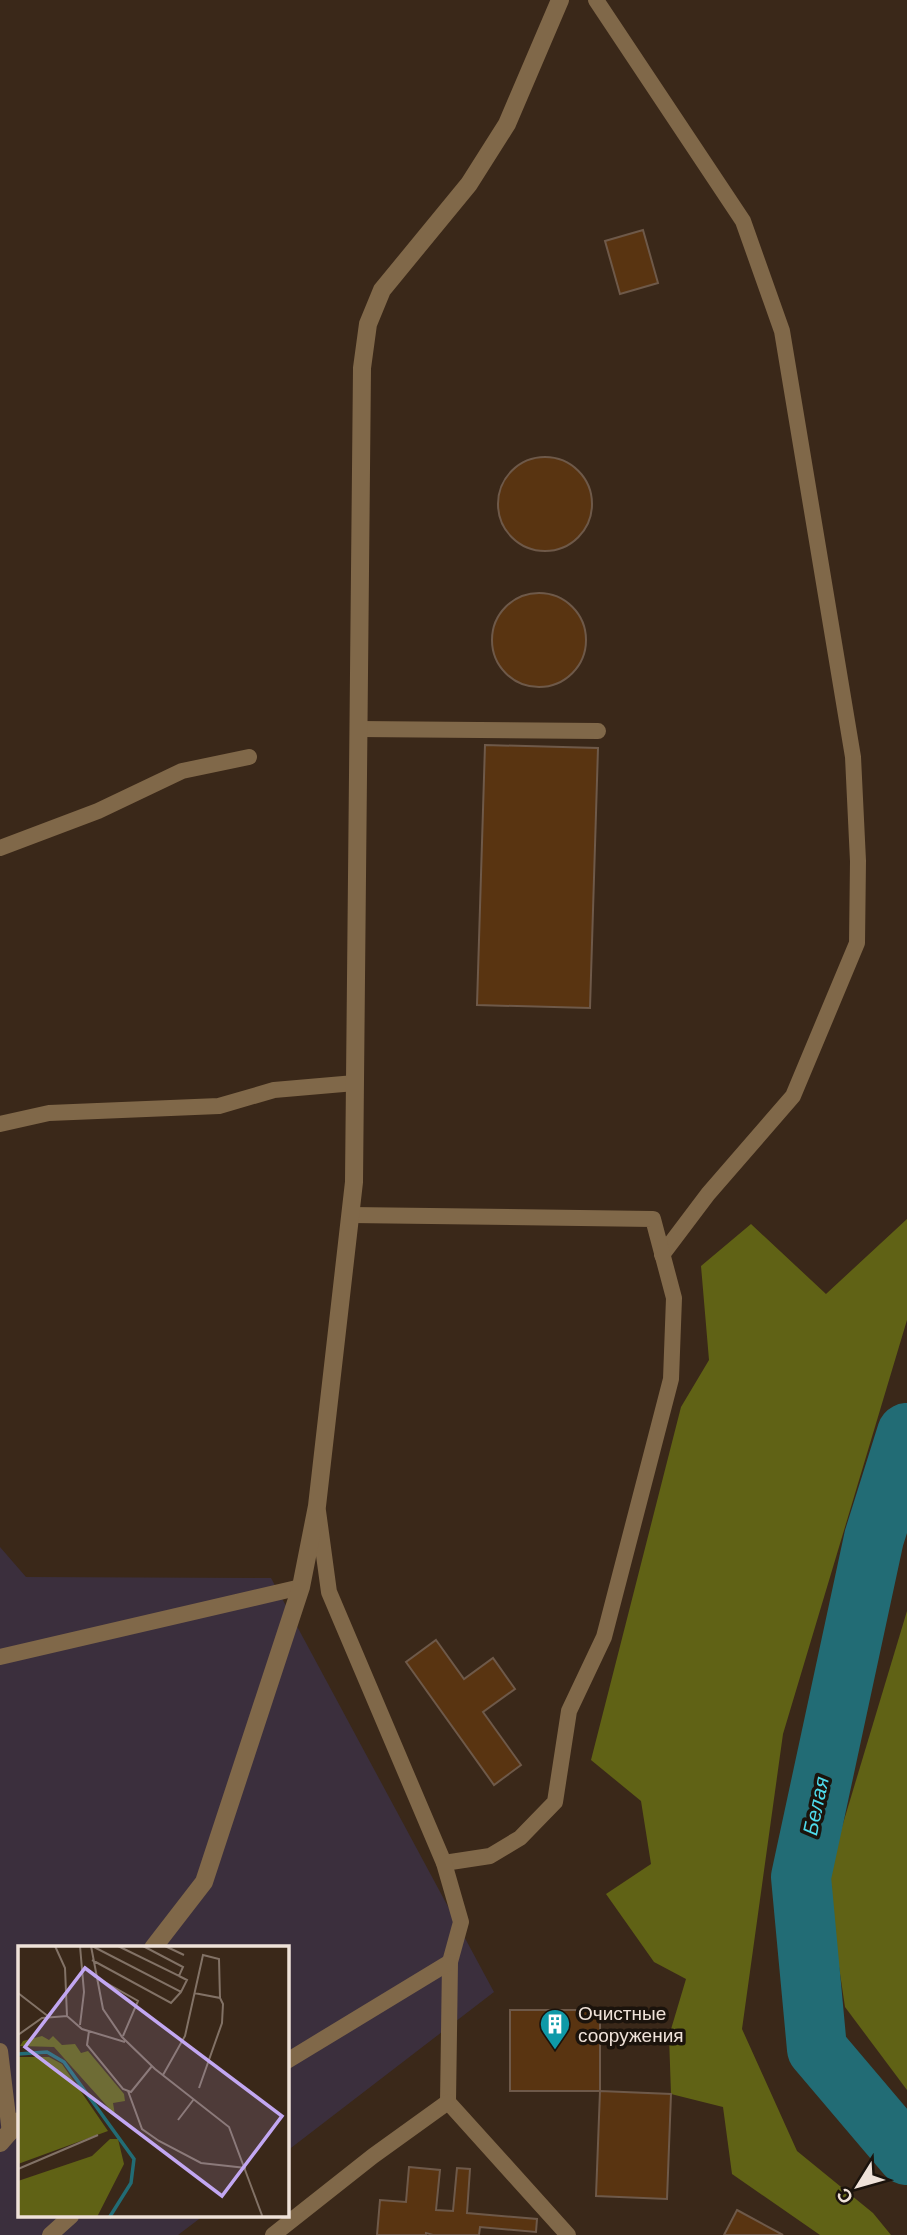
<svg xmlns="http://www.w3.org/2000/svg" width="907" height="2235" viewBox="0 0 907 2235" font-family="'DM Sans',sans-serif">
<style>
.industrial{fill:#3b2f3d}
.forest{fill:#606215}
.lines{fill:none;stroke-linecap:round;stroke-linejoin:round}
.river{stroke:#226c75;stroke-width:60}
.building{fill:#593411;stroke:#6e5949;stroke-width:2}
.service{stroke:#806849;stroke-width:16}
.minor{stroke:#806849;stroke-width:18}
.labels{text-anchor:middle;stroke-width:7;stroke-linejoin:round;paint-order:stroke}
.poi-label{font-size:19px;fill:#efe2d9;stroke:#1b130c;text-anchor:start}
.water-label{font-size:21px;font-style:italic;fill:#4edaea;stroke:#1b130c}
.inset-river{fill:none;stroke:#226c75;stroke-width:3.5}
.inset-road{fill:none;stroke:#827266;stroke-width:2}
.view{fill:#c2a7f2;fill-opacity:0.15;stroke:#c2a7f2;stroke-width:3.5}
.inset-edge{fill:none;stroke:#efe2d9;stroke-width:3.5}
</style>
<rect width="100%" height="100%" fill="#3a2819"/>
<!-- industrial -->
<path class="industrial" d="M 0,1547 L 26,1577 L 271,1578 L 494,1992 L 287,2151 L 287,1948 L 19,1948 L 19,2216 L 203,2216 L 178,2235 L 0,2235 Z"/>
<!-- forest -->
<g class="forest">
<path d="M 907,1219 L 907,1320 L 783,1734 L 742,2029 L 797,2151 L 873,2213 L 891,2235 L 820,2235 L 732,2174 L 723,2107 L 671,2094 L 669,2036 L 686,1979 L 654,1962 L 606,1894 L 651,1864 L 641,1801 L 591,1760 L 681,1407 L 709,1360 L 701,1266 L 751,1224 L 826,1294 Z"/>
<path d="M 907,1611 L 907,2090 L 845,2007 L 826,1880 Z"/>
</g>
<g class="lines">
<!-- river -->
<path class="river" d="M 907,1433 L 874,1538 L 801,1877 L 817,2049 L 907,2155"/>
</g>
<!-- building -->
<g class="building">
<path d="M 643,230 L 658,283 L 620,294 L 605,241 Z"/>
<circle cx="545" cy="504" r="47"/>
<circle cx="539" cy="640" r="47"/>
<path d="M 485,745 L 598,748 L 590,1008 L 477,1005 Z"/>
<path d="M 436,1640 L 464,1679 L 493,1658 L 515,1689 L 483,1712 L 521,1765 L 494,1785 L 406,1662 Z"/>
<rect x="510" y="2010" width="90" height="81"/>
<path d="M 600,2091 L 671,2094 L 667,2199 L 596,2196 Z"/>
<path d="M 409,2167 L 440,2170 L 436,2210 L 453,2211 L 457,2168 L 470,2169 L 467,2213 L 537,2219 L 536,2232 L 480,2227 L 479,2235 L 433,2235 L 426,2233 L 426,2235 L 377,2235 L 380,2200 L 406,2202 Z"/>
<path d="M 737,2210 L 783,2235 L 724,2235 Z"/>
</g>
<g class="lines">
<!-- service -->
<g class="service">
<path d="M 596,0 L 743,221 L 782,331 L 853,757 L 858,861 L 857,943 L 793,1096 L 708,1194 L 662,1255"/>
<path d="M 358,729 L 598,731"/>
<path d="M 0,848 L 98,811 L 182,771 L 249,757"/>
<path d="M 0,1124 L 49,1113 L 219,1106 L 274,1090 L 355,1083"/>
<path d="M 351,1215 L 653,1219 L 674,1298 L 671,1379 L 604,1637 L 569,1711 L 555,1802 L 520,1838 L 490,1856 L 444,1863"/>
<path d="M 318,1511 L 329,1592 L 444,1863 L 461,1922 L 450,1962 L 448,2102 L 568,2235"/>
<path d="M 0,1657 L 301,1587"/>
<path d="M 0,2051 L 10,2133"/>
<path d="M 287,2061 L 450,1962"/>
<path d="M 50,2235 L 71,2216"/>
<path d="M 273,2235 L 373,2156 L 448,2102"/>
</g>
<!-- minor -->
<g class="minor">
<path d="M 153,1948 L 204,1882 L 301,1587 L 317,1506 L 354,1182 L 362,368 L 368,324 L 382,290 L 469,184 L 507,124 L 560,0"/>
<path d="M 0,2143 L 19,2121"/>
</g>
</g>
<!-- icons -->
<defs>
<g id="building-pin" transform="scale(1.575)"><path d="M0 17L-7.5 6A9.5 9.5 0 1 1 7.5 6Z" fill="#0f9aa8" stroke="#1b130c"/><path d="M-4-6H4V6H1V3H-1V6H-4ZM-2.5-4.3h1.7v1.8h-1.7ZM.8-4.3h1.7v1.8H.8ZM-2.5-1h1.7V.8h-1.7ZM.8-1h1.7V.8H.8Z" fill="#fff"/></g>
</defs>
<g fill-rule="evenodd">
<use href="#building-pin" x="555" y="2024"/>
</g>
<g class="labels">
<!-- poi labels -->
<g class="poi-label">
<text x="578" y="2020">Очистные<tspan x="578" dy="22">сооружения</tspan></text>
</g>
<!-- water labels -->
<g class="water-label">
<text transform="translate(816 1806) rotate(-78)" y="7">Белая</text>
</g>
</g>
<!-- overview -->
<g transform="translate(18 1946)">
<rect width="271" height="271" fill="#3a2819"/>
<path d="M 24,90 L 31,94 L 35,90 L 44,99 L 57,98 L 63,107 L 70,105 L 106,148 L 107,155 L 95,157 L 97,169 L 36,101 L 2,100 L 5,95 ZM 0,111 L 31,111 L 44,118 L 90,185 L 0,218 ZM 92,193 L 100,193 L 106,218 L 79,271 L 0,271 L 0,235 L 74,210 Z" fill="#606215"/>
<path class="inset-river" d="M 0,108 L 29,106 L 46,116 L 116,213 L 113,237 L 91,272"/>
<path class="inset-road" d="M 37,0 L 47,22 L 49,70M 73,0 L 85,63 L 104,91 L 137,123 L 211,181 L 245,272M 74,0 L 163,46 L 169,34 L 161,30M 100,0 L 161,30 L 165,21 L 125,0M 147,0 L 166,9M 74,14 L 153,57 L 163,46M 76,30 L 120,55 L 105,90M 0,47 L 31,71M 176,47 L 202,52 L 205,58 L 204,77 L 181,142M 62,79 L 66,46 L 62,0M 71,85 L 69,99 L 105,143 L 113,146 L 134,120M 0,89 L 24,72 L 49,70 L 64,83 L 107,96M 145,129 L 167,90 L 185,9 L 201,13 L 202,52M 110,145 L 124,183 L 141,195 L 183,217 L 228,222M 160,174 L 176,153M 0,223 L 80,189"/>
<path class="view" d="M 67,22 L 264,170 L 204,250 L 7,101 Z"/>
<rect width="271" height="271" class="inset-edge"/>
</g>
<!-- north arrow -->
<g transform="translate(858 2186) rotate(233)" stroke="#1b130c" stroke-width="5" paint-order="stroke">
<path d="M0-5L12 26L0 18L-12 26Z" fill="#efe2d9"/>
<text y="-10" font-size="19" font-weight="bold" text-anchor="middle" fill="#efe2d9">С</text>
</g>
</svg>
